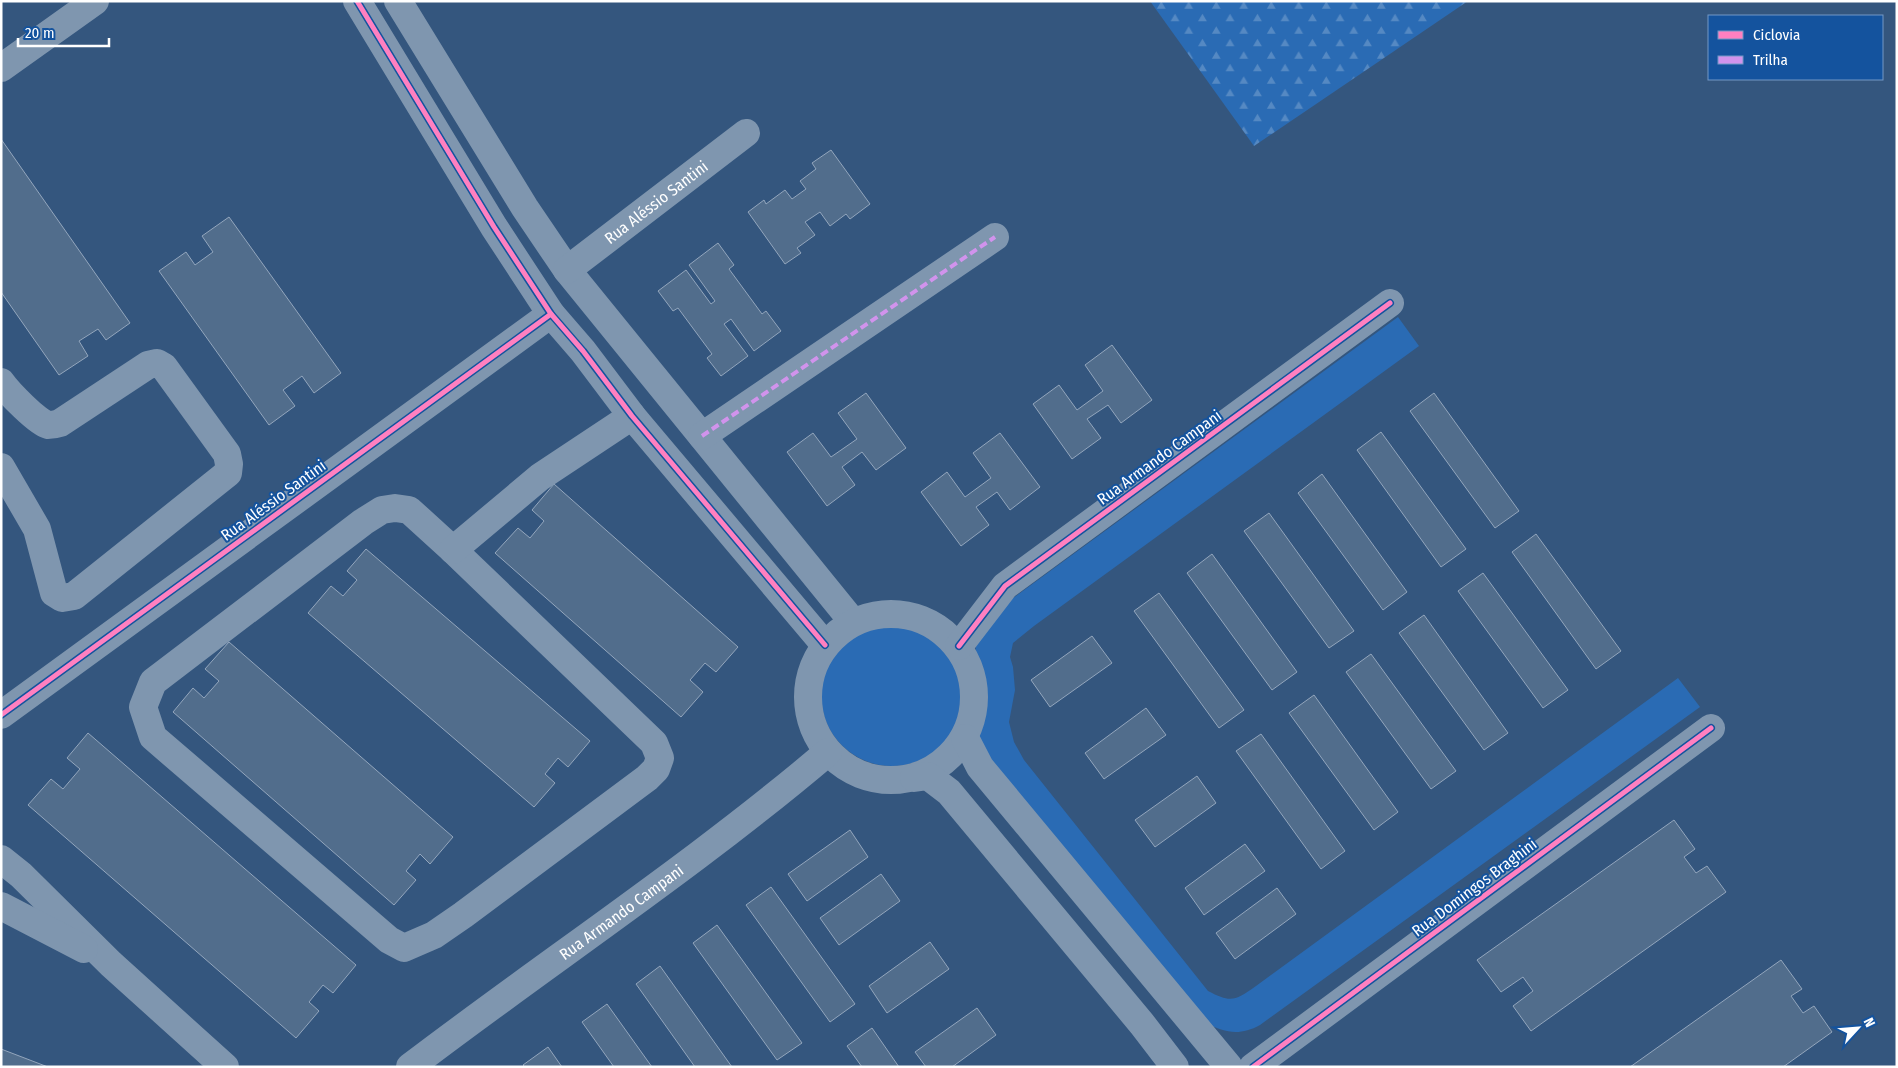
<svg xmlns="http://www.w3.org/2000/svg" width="1898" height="1068" viewBox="0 0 1898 1068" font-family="'Fira Sans Condensed',sans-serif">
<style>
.grass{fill:#2a6bb4}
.forest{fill:url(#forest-firs)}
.building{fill:#516d8c;stroke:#93a6bd}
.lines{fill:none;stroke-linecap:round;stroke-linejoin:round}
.minor{stroke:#7f96af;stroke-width:28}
.quiet{stroke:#d193ec;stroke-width:4;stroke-dasharray:8 4;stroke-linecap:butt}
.cycleway-casing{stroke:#14539e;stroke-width:8}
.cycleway{stroke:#ff80c0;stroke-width:5}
.labels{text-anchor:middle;stroke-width:4;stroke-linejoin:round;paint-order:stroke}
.street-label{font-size:16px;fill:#fff;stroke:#14539e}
</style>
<defs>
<pattern id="forest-firs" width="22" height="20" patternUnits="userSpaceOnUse" patternTransform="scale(1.25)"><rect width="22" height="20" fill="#2a6bb4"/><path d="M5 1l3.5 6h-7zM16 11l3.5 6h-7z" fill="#5589c3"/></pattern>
</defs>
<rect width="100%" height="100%" fill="#34567e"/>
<!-- grass -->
<g class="grass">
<path d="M 1398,317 L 1419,346 L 1034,626 L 1013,643 L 1010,657 L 1013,667 L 1015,690 L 1009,722 L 1014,742 L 1024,760 L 1208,991 C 1231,1003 1235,1001 1256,986 L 1678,678 L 1700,707 L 1260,1025 C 1240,1036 1225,1033 1206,1023 L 984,752 L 973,727 L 981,688 L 975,659 L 976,642 L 994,612 Z"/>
<circle cx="892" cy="695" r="71"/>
</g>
<!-- forest -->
<path class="forest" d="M 1150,1 L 1468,1 L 1254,146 Z"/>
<!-- building -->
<g class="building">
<path d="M 1,139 L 130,323 L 106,340 L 98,329 L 79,341 L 88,356 L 59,375 L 1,292 Z"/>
<path d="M 831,150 L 870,204 L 850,219 L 846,214 L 830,226 L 820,212 L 805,222 L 815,235 L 797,248 L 801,253 L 785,264 L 748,212 L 764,200 L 766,204 L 785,190 L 792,199 L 806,189 L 800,181 L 816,169 L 812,163 Z"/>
<path d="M 229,217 L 341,373 L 314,393 L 302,376 L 283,390 L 295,406 L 269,425 L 159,271 L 186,252 L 195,265 L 213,252 L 202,236 Z"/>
<path d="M 718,243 L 734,265 L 729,269 L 762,314 L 766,311 L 781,331 L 754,351 L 731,319 L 724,324 L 748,356 L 721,376 L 707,358 L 712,354 L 678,308 L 673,311 L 658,291 L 686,270 L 711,304 L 715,301 L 689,265 Z"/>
<path d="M 1112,345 L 1152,400 L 1121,423 L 1108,405 L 1087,419 L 1101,438 L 1072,459 L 1033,404 L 1059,385 L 1077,410 L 1103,391 L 1085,365 Z"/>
<path d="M 866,393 L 906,448 L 876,470 L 862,452 L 842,467 L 855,485 L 827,506 L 787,452 L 813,433 L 831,457 L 857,439 L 838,413 Z"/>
<path d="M 1434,393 L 1519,511 L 1495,528 L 1410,411 Z"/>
<path d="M 1381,432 L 1466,549 L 1441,567 L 1357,450 Z"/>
<path d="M 1000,433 L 1040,487 L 1010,510 L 997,492 L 976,507 L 989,525 L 961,546 L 921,492 L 947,472 L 965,497 L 991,478 L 973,453 Z"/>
<path d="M 1322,474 L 1407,592 L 1383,610 L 1298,493 Z"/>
<path d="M 554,484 L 738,647 L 716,672 L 705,663 L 690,680 L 703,692 L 681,717 L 495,553 L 518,528 L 530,538 L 544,521 L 532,510 Z"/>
<path d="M 1269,513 L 1354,631 L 1329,648 L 1244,531 Z"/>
<path d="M 1536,534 L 1621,651 L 1596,669 L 1512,552 Z"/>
<path d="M 366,549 L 590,741 L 568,767 L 558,758 L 545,774 L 555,783 L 534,807 L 308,613 L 331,586 L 343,596 L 357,580 L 347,571 Z"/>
<path d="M 1212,554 L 1297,672 L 1272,690 L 1187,573 Z"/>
<path d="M 1483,573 L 1568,690 L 1543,708 L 1458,591 Z"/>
<path d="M 1159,593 L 1244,710 L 1219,728 L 1134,611 Z"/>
<path d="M 1424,615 L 1508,733 L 1484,750 L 1399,633 Z"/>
<path d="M 1092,636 L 1112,663 L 1050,707 L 1031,680 Z"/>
<path d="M 229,642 L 453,837 L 430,864 L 420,854 L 406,871 L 416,880 L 394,905 L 173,712 L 193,688 L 204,698 L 219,681 L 205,669 Z"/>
<path d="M 1371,654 L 1456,771 L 1431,789 L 1346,672 Z"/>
<path d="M 1314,695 L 1398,812 L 1374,830 L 1289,713 Z"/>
<path d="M 1146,708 L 1166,735 L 1104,779 L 1085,753 Z"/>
<path d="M 88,733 L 356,965 L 333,993 L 323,985 L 309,1002 L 319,1011 L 296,1038 L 28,805 L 51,779 L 63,789 L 80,769 L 67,758 Z"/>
<path d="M 1261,734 L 1345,851 L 1321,869 L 1236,751 Z"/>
<path d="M 1197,776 L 1216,803 L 1155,847 L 1135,820 Z"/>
<path d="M 1674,820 L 1695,849 L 1684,857 L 1696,873 L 1707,866 L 1726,892 L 1531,1031 L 1513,1006 L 1533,991 L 1523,977 L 1501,992 L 1477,960 Z"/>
<path d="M 850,830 L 868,857 L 807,901 L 788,874 Z"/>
<path d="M 1245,844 L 1265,871 L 1204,915 L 1185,888 Z"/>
<path d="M 881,874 L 900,901 L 839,945 L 820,918 Z"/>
<path d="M 771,887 L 855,1004 L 830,1022 L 746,905 Z"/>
<path d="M 1277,888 L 1296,914 L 1235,959 L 1216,933 Z"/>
<path d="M 717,925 L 802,1043 L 777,1060 L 693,943 Z"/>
<path d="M 930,942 L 949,969 L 887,1013 L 869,986 Z"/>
<path d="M 1781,960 L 1802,989 L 1791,996 L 1803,1013 L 1814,1006 L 1832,1032 L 1783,1067 L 1630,1067 Z"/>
<path d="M 660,966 L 732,1067 L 695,1067 L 636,984 Z"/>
<path d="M 607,1004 L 652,1067 L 614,1067 L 582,1022 Z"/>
<path d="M 977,1008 L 996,1035 L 952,1067 L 926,1067 L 915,1052 Z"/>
<path d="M 872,1028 L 899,1067 L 862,1067 L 847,1046 Z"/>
<path d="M 548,1047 L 562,1067 L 525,1067 L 523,1065 Z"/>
<path d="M 1,1049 L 48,1067 L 1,1067 Z"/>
</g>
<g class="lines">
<!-- minor -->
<g class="minor">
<path d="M 357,1 L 494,227 L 551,314 L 583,351 L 632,416 L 825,645"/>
<path d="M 398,1 L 525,208 L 567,270 L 853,622"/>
<path d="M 1,68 L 95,1"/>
<path id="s1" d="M 567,270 L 746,133"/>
<path d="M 1,382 C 8,392 38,423 48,425 C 52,425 57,424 60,423 L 148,365 L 157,363 L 164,367 L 227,454 L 229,464 L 228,473 L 74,596 L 62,598 L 54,593 L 37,529 L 1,467"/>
<path d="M 702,436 L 995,237"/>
<path d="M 395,508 L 409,510 L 453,550 L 654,743 L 660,758 L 656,769 L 647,778 L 463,915 L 434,935 L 404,948 L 389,940 L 153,737 L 143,707 L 153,682 L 363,522 L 382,510 Z"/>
<path d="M 453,550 L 540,477 L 632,416"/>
<circle cx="891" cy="697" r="83"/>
<path d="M 959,646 L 1005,586 L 1390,303"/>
<path d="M 1,715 L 551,314"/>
<path d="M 965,738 L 980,767 L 1229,1067"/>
<path d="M 914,778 L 928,776 L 949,792 L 1142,1024 L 1175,1067"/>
<path d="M 1,859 L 21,875 L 111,964 L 225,1067"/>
<path d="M 1,906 L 84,949"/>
<path id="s2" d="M 410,1067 C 549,961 695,865 828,752"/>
<path d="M 1253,1067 L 1711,728"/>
</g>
<!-- quiet -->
<path class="quiet" d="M 702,436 L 995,237"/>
<!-- cycleway casing -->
<g class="cycleway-casing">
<g id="cycleway">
<path d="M 357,1 L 494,227 L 551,314 L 583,351 L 632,416 L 825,645"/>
<path d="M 959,646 L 1005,586 L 1390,303"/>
<path d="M 1,715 L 551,314"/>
<path d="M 1253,1067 L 1711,728"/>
</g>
</g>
<!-- cycleway -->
<use href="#cycleway" class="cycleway"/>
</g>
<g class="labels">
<!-- street labels -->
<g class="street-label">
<text dy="6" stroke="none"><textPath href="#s1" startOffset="112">Rua Aléssio Santini</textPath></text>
<text transform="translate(1159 457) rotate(-36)" y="6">Rua Armando Campani</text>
<text transform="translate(273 500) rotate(-36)" y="6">Rua Aléssio Santini</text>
<text transform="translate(1474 887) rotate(-37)" y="6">Rua Domingos Braghini</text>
<text dy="6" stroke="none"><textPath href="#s2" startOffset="262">Rua Armando Campani</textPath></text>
</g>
</g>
<!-- border -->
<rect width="1898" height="1068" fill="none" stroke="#ffffff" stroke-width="5"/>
<!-- legend -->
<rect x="1708" y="15" width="175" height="65" fill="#14539e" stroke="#7298c5"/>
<rect x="1718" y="31" width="25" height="8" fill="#ff80c0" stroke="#7298c5"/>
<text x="1753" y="40" font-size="15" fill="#ffffff">Ciclovia</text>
<rect x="1718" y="56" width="25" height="8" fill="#d193ec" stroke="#7298c5"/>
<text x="1753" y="65" font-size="15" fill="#ffffff">Trilha</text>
<!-- north arrow -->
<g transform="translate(1858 1028) rotate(64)" stroke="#14539e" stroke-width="4" paint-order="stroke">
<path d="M0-4L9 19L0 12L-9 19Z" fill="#ffffff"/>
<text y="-8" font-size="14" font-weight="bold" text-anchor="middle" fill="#ffffff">N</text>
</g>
<!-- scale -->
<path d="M18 38v8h91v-8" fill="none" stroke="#ffffff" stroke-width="2.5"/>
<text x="25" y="38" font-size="15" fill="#ffffff" stroke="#14539e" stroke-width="4" paint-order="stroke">20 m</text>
</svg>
